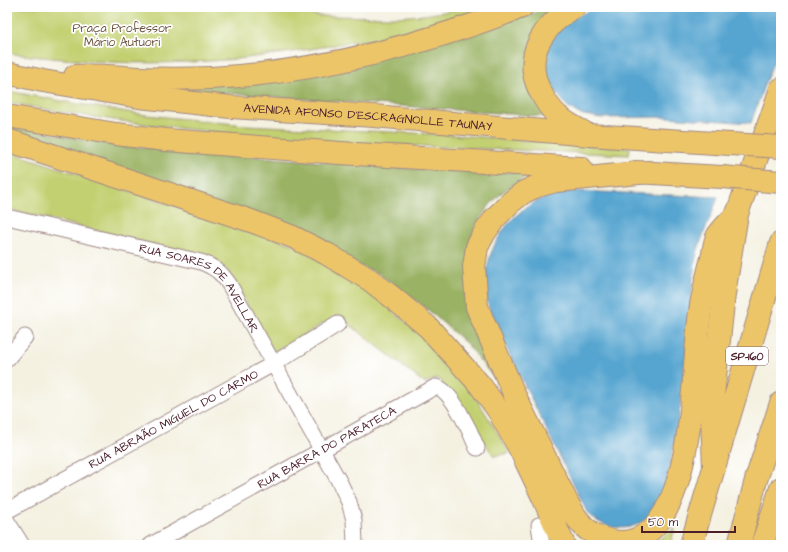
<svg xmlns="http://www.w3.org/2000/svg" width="788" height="552" viewBox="0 0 788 552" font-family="'Architects Daughter',sans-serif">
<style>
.green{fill:#c3d071;stroke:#86784e}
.forest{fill:#9ab263;stroke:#726847}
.water{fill:#56a5d0;stroke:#50627e}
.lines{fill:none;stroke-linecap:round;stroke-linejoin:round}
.street-casing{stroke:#9f8886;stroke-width:17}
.highway-casing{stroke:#9f8886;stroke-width:24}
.street{stroke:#fff;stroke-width:15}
.highway{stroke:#edc569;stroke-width:22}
.highway-bridge-casing{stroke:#9f8886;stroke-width:24;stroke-linecap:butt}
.highway-bridge{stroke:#edc569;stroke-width:22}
.labels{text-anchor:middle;stroke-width:3.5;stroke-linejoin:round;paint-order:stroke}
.shield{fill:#fff;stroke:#80626b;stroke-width:1}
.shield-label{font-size:11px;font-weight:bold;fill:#4a1f2b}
.park-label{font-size:12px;fill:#6e5440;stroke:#fff}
.street-label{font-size:12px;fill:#4a1f2b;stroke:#fff}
</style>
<rect width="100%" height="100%" fill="#fff"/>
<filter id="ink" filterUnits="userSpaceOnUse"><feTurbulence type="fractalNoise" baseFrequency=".025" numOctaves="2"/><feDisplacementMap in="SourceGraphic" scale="8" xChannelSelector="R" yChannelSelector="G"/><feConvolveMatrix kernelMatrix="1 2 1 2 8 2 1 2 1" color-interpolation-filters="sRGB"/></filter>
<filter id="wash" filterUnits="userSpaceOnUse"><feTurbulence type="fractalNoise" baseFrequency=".012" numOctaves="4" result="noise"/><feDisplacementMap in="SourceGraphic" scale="16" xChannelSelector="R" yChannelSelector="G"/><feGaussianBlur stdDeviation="0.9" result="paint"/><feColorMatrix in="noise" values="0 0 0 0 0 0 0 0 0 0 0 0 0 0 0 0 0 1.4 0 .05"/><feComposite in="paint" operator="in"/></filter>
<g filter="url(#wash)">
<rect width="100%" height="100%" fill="#f4f1e1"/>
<!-- green -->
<g class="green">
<path d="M 7,7 L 272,7 L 320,16 L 397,17 L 424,15 L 455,10 L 466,7 L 498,7 C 468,16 438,27 408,35 C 390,40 370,39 351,42 C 313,49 275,55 237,59 C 160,66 83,63 7,53 Z"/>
<path d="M 7,91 L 78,104 L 146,115 L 245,125 L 452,135 L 630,148 L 629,155 C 421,145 212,143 7,102 Z"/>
<path d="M 7,151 L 292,244 L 364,287 L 428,341 L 465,383 L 481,406 L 510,453 L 494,456 L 439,378 L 424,383 L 338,315 L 274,352 L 228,271 L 219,262 L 207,257 L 7,209 Z"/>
<path d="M 675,528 L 670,545 L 650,545 L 656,542 Z"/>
</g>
<!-- forest -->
<g class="forest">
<path d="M 549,7 L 558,7 L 530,45 L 552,117 L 169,89 L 528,15 Z"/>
<path d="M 7,125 L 113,145 L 411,169 L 518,172 L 533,175 C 505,185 481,209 471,238 C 468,248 470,261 470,271 C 470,281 468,292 470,302 C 474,328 483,353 493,377 L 467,344 L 426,308 L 378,273 L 7,131 Z"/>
</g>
<!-- water -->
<g class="water">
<path d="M 596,7 L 781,7 L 781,44 L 765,83 L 751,123 L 666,117 L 601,118 L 579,114 L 567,106 L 550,85 L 544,69 L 543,59 L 546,46 L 566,22 Z"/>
<path d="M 576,191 L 718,197 C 711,217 701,237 696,257 C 693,272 693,288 691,302 C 685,355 683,408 671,459 C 669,470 666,491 661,500 C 645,531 614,537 588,514 L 499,333 C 494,322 489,311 487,299 C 479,254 508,208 552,195 C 560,192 568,192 576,191 Z"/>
</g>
</g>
<g filter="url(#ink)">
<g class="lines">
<!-- street casing -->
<g class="street-casing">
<g id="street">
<path id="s1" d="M 7,217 L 201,262 C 214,267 221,272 229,284 L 340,483 L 349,502 L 354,520 L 355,545"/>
<path d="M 7,359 L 25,337"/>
<path id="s2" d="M 7,511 L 273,364 L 338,324"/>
<path d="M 7,521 L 22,545"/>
<path d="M 539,525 L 542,545"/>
<path id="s3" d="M 151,545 L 435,387 C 450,386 472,435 477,448"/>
</g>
</g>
<!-- highway casing -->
<g class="highway-casing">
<g id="highway">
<path d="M 574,7 C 544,25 523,54 539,89 C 544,99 550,109 558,116 C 566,123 576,128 585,133"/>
<path id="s4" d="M 7,73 L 43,81 L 139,97 L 231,107 L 374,116 L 589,135 L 730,144"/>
<path d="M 75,76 C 96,74 117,77 138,78 C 163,79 187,79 211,78 C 315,73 425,44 522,7"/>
<path d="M 7,116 L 116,134 L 166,140 L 340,153 L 581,168"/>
<path d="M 7,140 L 251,221 L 293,237 L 327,254 L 370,280 L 392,297 L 428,327 L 480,385 L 498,410 L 521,451 L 543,497 L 564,545"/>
<path d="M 635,172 L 722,177"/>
<path d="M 649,172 L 556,181 L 537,186 L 524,192 L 511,202 L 495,218 L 485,232 L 477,247 L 474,267 L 477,307 L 514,394 L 568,504 C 572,510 575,517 580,522 C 589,534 607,542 622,542 C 699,539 691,358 701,305 C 704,289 708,273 712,258 C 714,251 714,243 717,237 C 721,229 731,221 737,214"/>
<path d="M 714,468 L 712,418 L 713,396 L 724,294 L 737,214 L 781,89"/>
<path d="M 691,545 L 781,243"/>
<path d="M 739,545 L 756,480 L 781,403"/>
<path d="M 762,545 L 781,488"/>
</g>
</g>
<!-- street -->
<use href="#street" class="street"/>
<!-- highway -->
<use href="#highway" class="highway"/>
<!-- highway-bridge casing -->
<g class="highway-bridge-casing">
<g id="highway-bridge">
<path d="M 730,144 L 781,147"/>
<path d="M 722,177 L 781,182"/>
</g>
</g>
<!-- highway-bridge -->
<use href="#highway-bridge" class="highway-bridge"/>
</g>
</g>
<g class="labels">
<!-- shield labels -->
<rect class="shield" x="726" y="347" width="42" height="18" rx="3"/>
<g class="shield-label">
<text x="747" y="360">SP-160</text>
</g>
<!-- park labels -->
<g class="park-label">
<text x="122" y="32">Praça Professor<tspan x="122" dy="14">Mário Autuori</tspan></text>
</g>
<!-- street labels -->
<g class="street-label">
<text dy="4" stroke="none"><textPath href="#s4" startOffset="364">AVENIDA AFONSO D'ESCRAGNOLLE TAUNAY</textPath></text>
<text dy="4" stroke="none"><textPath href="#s1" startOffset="213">RUA SOARES DE AVELLAR</textPath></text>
<text dy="4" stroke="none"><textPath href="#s2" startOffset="190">RUA ABRAÃO MIGUEL DO CARMO</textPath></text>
<text dy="4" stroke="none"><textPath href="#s3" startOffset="201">RUA BARRA DO PARATECA</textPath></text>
</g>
</g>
<!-- margin -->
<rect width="788" height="552" fill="none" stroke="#fff" stroke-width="24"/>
<!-- scale -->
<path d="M642 526v6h93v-6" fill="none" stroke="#4a1f2b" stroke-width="2"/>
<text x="648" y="526" font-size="12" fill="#4a1f2b" stroke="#ffffff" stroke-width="3" paint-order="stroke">50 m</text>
</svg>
